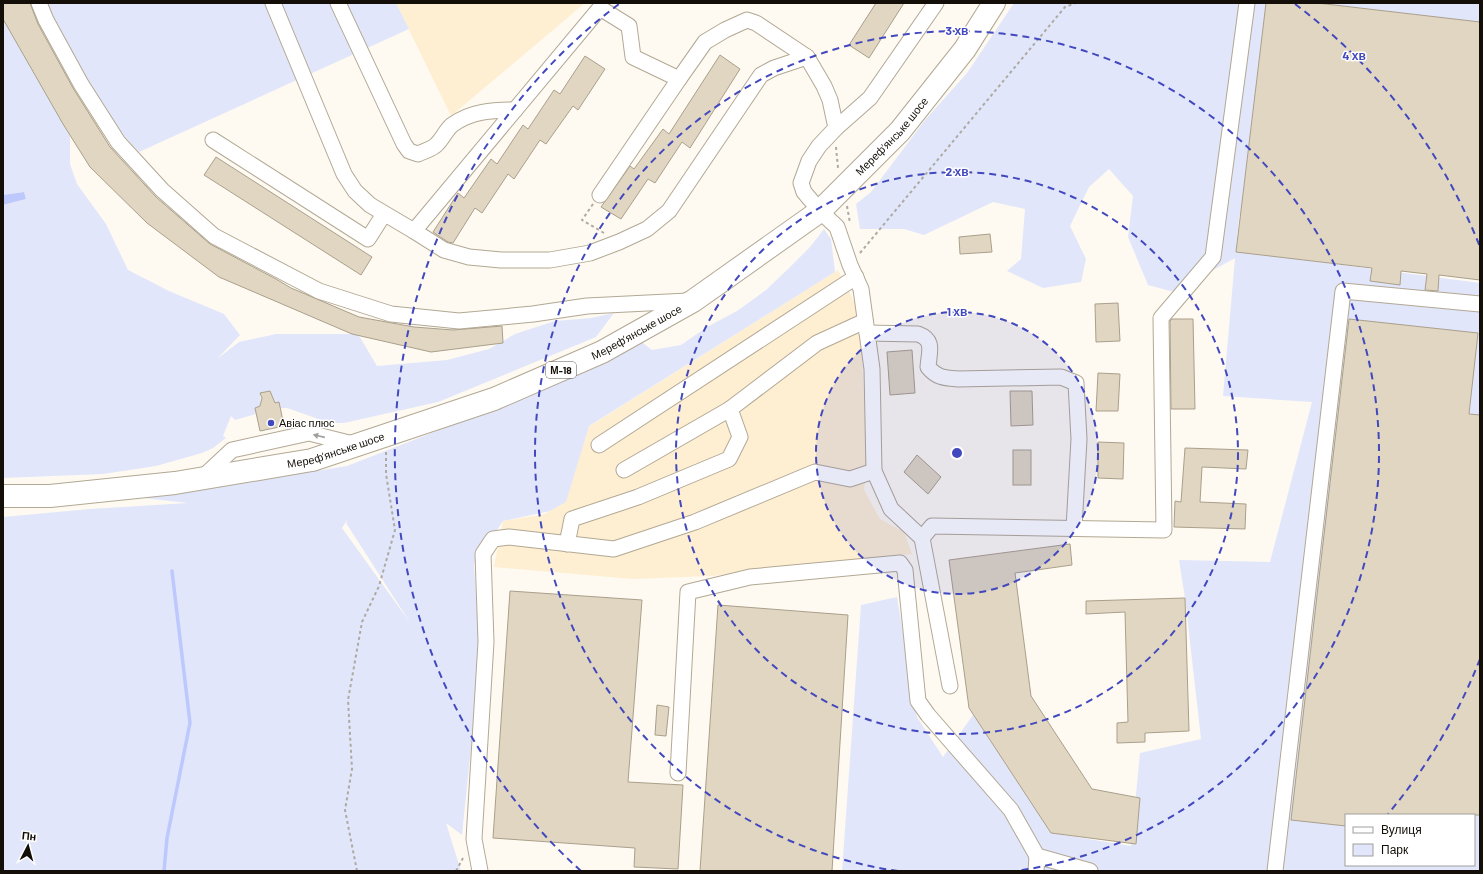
<svg xmlns="http://www.w3.org/2000/svg" width="1483" height="874" viewBox="0 0 1483 874" font-family="Barlow,sans-serif">
<style>
.built{fill:#feefd3}
.green{fill:#e1e6fb;fill-rule:evenodd}
.water{fill:#bdc9fd}
.lines{fill:none;stroke-linecap:round;stroke-linejoin:round}
.stream{stroke:#bdc9fd;stroke-width:3.5}
.building{fill:#e1d6c1;stroke:#aa9f8b}
.minor-casing{stroke:#b2a894;stroke-width:17}
.highway-casing{stroke:#b2a894;stroke-width:24}
.path{stroke:#aeaaa1;stroke-width:2;stroke-dasharray:3 3;stroke-linecap:butt}
.minor{stroke:#fff;stroke-width:15}
.highway{stroke:#fff;stroke-width:22}
.oneway{fill:#a19f9c}
.ring{fill:none;stroke:#4248bd;stroke-width:2;stroke-dasharray:7 5}
.poi-dot{fill:#4248bd;stroke:#fff;stroke-width:1.5}
.labels{text-anchor:middle;stroke-width:3;stroke-linejoin:round;paint-order:stroke}
.shield{fill:#fff;stroke:#5a5752;stroke-width:1}
.shield-label{font-size:10px;font-weight:bold;fill:#130f08}
.street-label{font-size:11px;fill:#130f08;stroke:#fff}
.poi-label{font-size:11px;fill:#130f08;stroke:#fff;text-anchor:start}
.centre{fill:#4248bd;stroke:#fff;stroke-width:2}
.ring-label{font-size:12px;text-anchor:middle;font-weight:bold;fill:#4248bd;stroke:#fff;stroke-width:3;stroke-linejoin:round;paint-order:stroke}
</style>
<rect width="100%" height="100%" fill="#fefaf1"/>
<!-- built -->
<g class="built">
<path d="M 396,3 L 585,3 L 451,116 Z"/>
<path d="M 838,270 L 858,309 L 862,362 L 868,458 L 864,490 L 880,519 L 904,532 L 912,554 L 712,576 L 633,579 L 494,567 L 503,521 L 545,514 L 566,501 L 585,429 Z"/>
</g>
<!-- green -->
<g class="green">
<path d="M 41,3 L 396,3 L 409,29 L 139,152 L 116,127 Z"/>
<path d="M 1014,3 L 1266,3 L 1240,216 L 1239,216 L 1236,251 L 1480,283 L 1480,871 L 842,871 L 861,605 L 897,597 L 917,717 L 943,757 L 973,715 L 1051,833 L 1131,846 L 1140,753 L 1201,739 L 1185,598 L 1179,560 L 1270,562 L 1312,402 L 1223,396 L 1235,258 L 1174,292 L 1148,285 L 1128,237 L 1133,196 L 1109,169 L 1089,187 L 1070,226 L 1086,259 L 1081,282 L 1043,288 L 1007,271 L 1021,259 L 1025,209 L 993,202 L 924,235 L 904,229 L 860,229 L 856,204 L 871,192 L 925,120 L 967,73 ZM 1346,815 L 1474,815 L 1474,865 L 1346,865 Z"/>
<path d="M 1319,3 L 1480,3 L 1480,22 Z"/>
<path d="M 3,19 L 70,136 L 70,164 L 77,184 L 106,224 L 128,270 L 169,291 L 224,314 L 240,335 L 217,359 L 239,342 L 276,334 L 358,334 L 377,366 L 447,360 L 489,349 L 515,334 L 555,321 L 591,318 L 614,313 L 596,337 L 438,402 L 344,423 L 335,423 L 324,421 L 287,408 L 280,408 L 279,402 L 274,403 L 260,393 L 261,406 L 255,408 L 256,414 L 235,420 L 231,416 L 223,436 L 226,438 L 213,448 L 202,453 L 156,466 L 103,474 L 3,478 L 3,205 L 26,199 L 24,192 L 3,195 Z"/>
<path d="M 824,229 L 831,239 L 835,272 L 589,426 L 566,502 L 550,511 L 503,521 L 474,564 L 480,659 L 462,835 L 446,823 L 461,871 L 3,871 L 3,517 L 90,509 L 188,503 L 144,498 L 347,466 L 493,409 L 639,340 L 652,350 L 681,345 L 707,327 L 737,311 L 766,290 L 787,270 L 810,247 ZM 348,518 L 346,523 L 411,624 L 342,528 Z"/>
</g>
<!-- water -->
<path class="water" d="M 24,192 L 26,199 L 3,205 L 3,195 Z"/>
<g class="lines">
<!-- stream -->
<path class="stream" d="M 164,871 L 167,838 L 190,723 L 172,571"/>
</g>
<!-- building -->
<g class="building">
<path d="M 3,3 L 30,3 L 38,24 L 73,88 L 110,147 L 156,197 L 210,244 L 276,279 L 291,288 L 359,317 L 414,327 L 453,330 L 502,326 L 503,343 L 431,352 L 352,334 L 219,277 L 147,223 L 90,167 L 63,124 L 3,19 Z"/>
<path d="M 876,3 L 904,3 L 869,58 L 849,45 Z"/>
<path d="M 1266,3 L 1317,3 L 1480,22 L 1480,280 L 1439,275 L 1438,291 L 1425,290 L 1427,274 L 1401,271 L 1400,285 L 1370,281 L 1372,268 L 1236,252 Z"/>
<path d="M 720,55 L 740,69 L 690,148 L 682,142 L 655,183 L 648,179 L 621,219 L 601,207 L 630,166 L 634,169 L 663,129 L 669,134 Z"/>
<path d="M 585,56 L 605,69 L 578,110 L 573,106 L 546,144 L 540,140 L 514,179 L 508,174 L 482,213 L 475,208 L 453,243 L 448,242 L 433,232 L 458,193 L 464,198 L 491,159 L 497,164 L 523,125 L 528,129 L 554,90 L 560,94 Z"/>
<path d="M 216,157 L 372,257 L 361,275 L 204,175 Z"/>
<path d="M 990,234 L 992,252 L 960,254 L 959,237 Z"/>
<path d="M 1118,303 L 1120,341 L 1096,342 L 1095,304 Z"/>
<path d="M 1172,319 L 1193,319 L 1195,409 L 1171,409 L 1170,321 Z"/>
<path d="M 1349,319 L 1478,333 L 1469,414 L 1480,415 L 1480,815 L 1346,815 L 1346,826 L 1291,820 Z"/>
<path d="M 912,350 L 915,393 L 890,395 L 887,352 Z"/>
<path d="M 1098,373 L 1120,374 L 1118,411 L 1096,411 Z"/>
<path d="M 270,391 L 275,403 L 279,402 L 284,426 L 260,431 L 255,408 L 260,406 L 262,398 L 260,393 Z"/>
<path d="M 1010,391 L 1032,391 L 1033,425 L 1011,426 Z"/>
<path d="M 1098,442 L 1124,443 L 1123,479 L 1098,478 Z"/>
<path d="M 1185,448 L 1248,450 L 1246,469 L 1202,467 L 1200,502 L 1246,504 L 1245,529 L 1174,527 L 1175,501 L 1181,502 Z"/>
<rect x="1013" y="450" width="18" height="35"/>
<path d="M 917,455 L 941,477 L 928,494 L 904,472 Z"/>
<path d="M 1070,544 L 1072,565 L 1015,573 L 1031,696 L 1092,789 L 1140,798 L 1136,844 L 1051,833 L 969,708 L 949,560 Z"/>
<path d="M 510,591 L 642,600 L 628,782 L 683,785 L 678,869 L 634,867 L 635,848 L 493,838 Z"/>
<path d="M 1185,598 L 1189,731 L 1145,733 L 1145,742 L 1117,743 L 1117,723 L 1128,722 L 1125,612 L 1086,614 L 1086,601 Z"/>
<path d="M 718,605 L 848,615 L 832,871 L 700,871 Z"/>
<path d="M 657,705 L 669,707 L 666,736 L 655,735 Z"/>
</g>
<g class="lines">
<!-- minor casing -->
<g class="minor-casing">
<g id="minor">
<path d="M 39,3 L 46,20 L 81,84 L 118,142 L 162,190 L 214,236 L 319,291 L 391,314 L 459,321 L 533,314 L 587,306 L 688,301"/>
<path d="M 273,3 L 344,174 L 355,191 L 370,205 L 414,231 L 600,8 L 629,26 L 633,57 L 679,79 L 600,195"/>
<path d="M 338,3 L 404,144 L 409,151 L 418,154 C 424,151 433,149 437,144 C 443,138 446,130 452,125 C 471,111 493,110 515,110"/>
<path d="M 936,3 L 870,98 L 836,128 L 819,146 L 809,161 L 801,183 L 804,192 L 820,211 L 837,227 L 850,265 L 861,289 L 872,369 L 874,471 L 891,509 L 922,538 L 950,686"/>
<path d="M 679,79 L 705,42 L 725,30 L 747,20 L 756,23 L 807,57"/>
<path d="M 213,140 L 368,239 L 384,214"/>
<path d="M 414,231 L 444,250 L 469,257 L 501,260 L 550,260 L 590,253 L 619,242 L 647,229 L 669,211 L 761,75 L 774,68 L 807,57 L 824,86 L 830,100 L 836,128"/>
<path d="M 867,333 L 918,334 C 935,340 929,352 928,367 C 937,378 945,378 958,379 L 1061,377 L 1076,383 L 1079,439 L 1074,528"/>
<path d="M 730,409 L 817,343 L 865,321"/>
<path d="M 599,445 L 856,277"/>
<path d="M 202,478 L 232,450 L 309,433 L 357,445"/>
<path d="M 922,538 L 932,526 L 1164,530 L 1161,318 L 1213,257 L 1247,3"/>
<path d="M 567,544 L 572,519 L 638,497 L 729,459 L 740,437 L 730,409 L 624,470"/>
<path d="M 678,773 L 688,592 L 750,577 L 900,563 L 905,570 L 918,701 L 928,715 L 1011,810 L 1037,856 L 1090,871"/>
<path d="M 480,871 L 474,839 L 486,642 L 483,554 L 493,539 L 509,537 L 614,549 L 695,522 L 815,472 L 850,479 L 874,471"/>
<path d="M 1036,871 L 1037,856"/>
<path d="M 1275,871 L 1343,291 L 1480,304"/>
</g>
</g>
<!-- highway casing -->
<g class="highway-casing">
<g id="highway">
<path id="s1" d="M 3,496 L 50,496 L 175,483 L 312,460 L 494,399 L 602,352 L 693,301 L 820,211 L 900,131 L 965,49 L 994,3"/>
</g>
</g>
<!-- path -->
<g class="path">
<path d="M 836,147 L 838,168"/>
<path d="M 593,204 L 582,220 L 604,233"/>
<path d="M 847,206 L 850,223"/>
<path d="M 860,253 L 1065,7 L 1076,3"/>
<path d="M 357,871 L 345,810 L 352,769 L 348,700 L 362,622 L 379,586 L 395,530 L 386,474 L 386,452"/>
<path d="M 456,871 L 463,858"/>
</g>
<!-- minor -->
<use href="#minor" class="minor"/>
<!-- highway -->
<use href="#highway" class="highway"/>
</g>
<!-- one-way arrows -->
<defs><path id="oneway-solid" d="M-6-.8H1V-3.2L6.5 0L1 3.2V.8H-6Z"/></defs>
<use class="oneway" href="#oneway-solid" transform="translate(319 436) rotate(-167)"/>
<!-- distance rings -->
<circle cx="957" cy="453" r="141" fill="#4248bd" fill-opacity=".12"/>
<g class="ring">
<circle cx="957" cy="453" r="141"/>
<circle cx="957" cy="453" r="281"/>
<path d="M898 871A422 422 0 1 1 1016 871"/>
<path d="M1480 659A562 562 0 0 1 1388 814M581 871A562 562 0 0 1 619 4M1295 4A562 562 0 0 1 1480 247"/>
</g>
<!-- markers -->
<circle class="poi-dot" cx="271" cy="423" r="4"/>
<g class="labels">
<!-- shield labels -->
<rect class="shield" x="546" y="362" width="30" height="16" rx="3"/>
<g class="shield-label">
<text x="561" y="374">М-18</text>
</g>
<!-- street labels -->
<g class="street-label">
<text dy="4" stroke="none"><textPath href="#s1" startOffset="985">Мереф’янське шосе</textPath></text>
<text dy="4" stroke="none"><textPath href="#s1" startOffset="661">Мереф’янське шосе</textPath></text>
<text dy="4" stroke="none"><textPath href="#s1" startOffset="337">Мереф’янське шосе</textPath></text>
</g>
<!-- poi labels -->
<g class="poi-label">
<text x="279" y="427">Авіас плюс</text>
</g>
</g>
<circle cx="957" cy="453" r="6" class="centre"/>
<g class="ring-label">
<text x="957" y="35">3 хв</text>
<text x="1354" y="60">4 хв</text>
<text x="957" y="176">2 хв</text>
<text x="957" y="316">1 хв</text>
</g>
<!-- border -->
<rect width="1483" height="874" fill="none" stroke="#130f08" stroke-width="8"/>
<!-- legend -->
<rect x="1345" y="814" width="130" height="52" fill="#ffffff" stroke="#a19f9c"/>
<rect x="1353" y="827" width="20" height="6" fill="#ffffff" stroke="#a19f9c"/>
<text x="1381" y="834" font-size="12" fill="#130f08">Вулиця</text>
<rect x="1353" y="844" width="20" height="12" fill="#e1e6fb" stroke="#a19f9c"/>
<text x="1381" y="854" font-size="12" fill="#130f08">Парк</text>
<!-- north arrow -->
<g transform="translate(28 846) rotate(6)" stroke="#ffffff" stroke-width="3" paint-order="stroke">
<path d="M0-3L7 15L0 10L-7 15Z" fill="#130f08"/>
<text y="-6" font-size="11" font-weight="bold" text-anchor="middle" fill="#130f08">Пн</text>
</g>
</svg>
